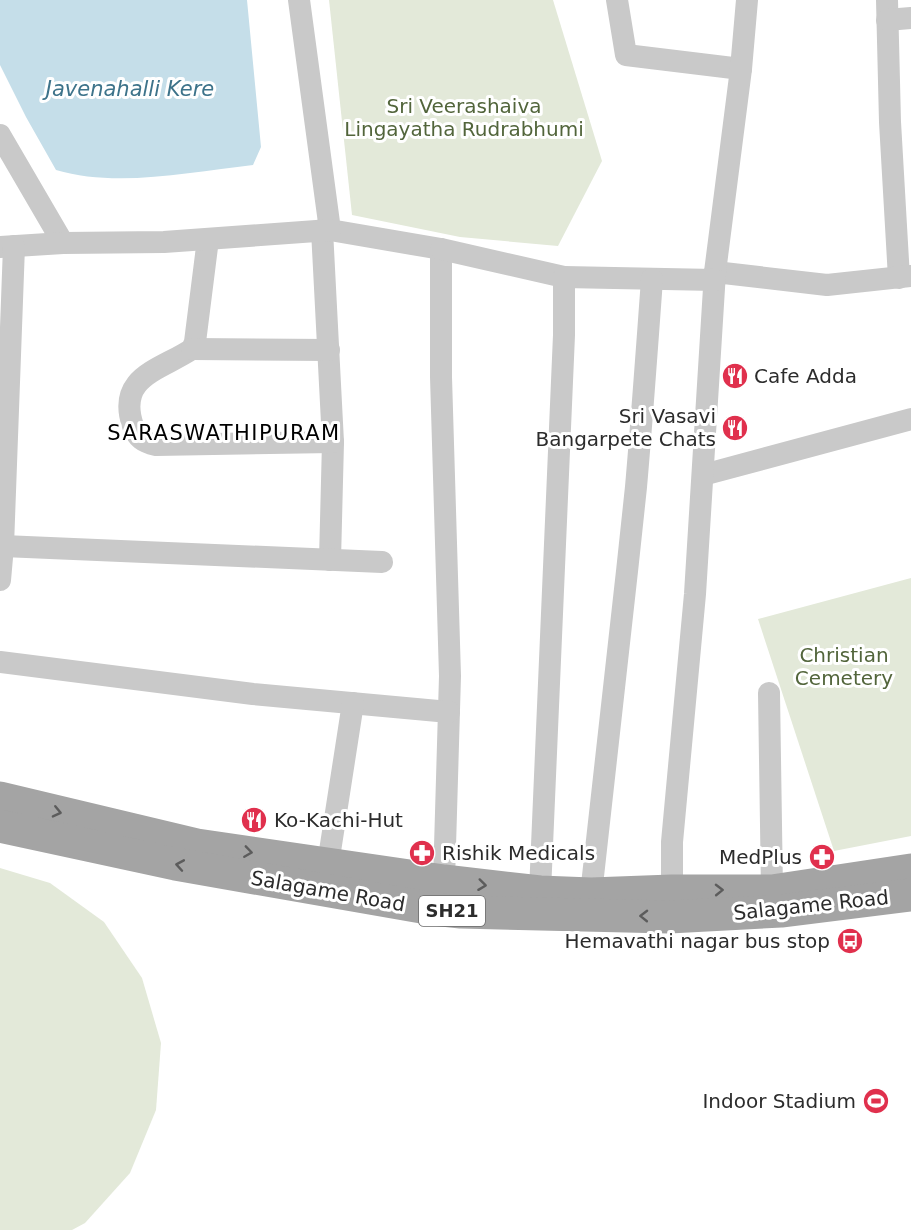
<svg xmlns="http://www.w3.org/2000/svg" width="911" height="1230" viewBox="0 0 911 1230" font-family="'DejaVu Sans',sans-serif">
<style>
.green{fill:#e3e9d9}
.water{fill:#c5dee9}
.lines{fill:none;stroke-linecap:round;stroke-linejoin:round}
.street{stroke:#c9c9c9;stroke-width:22}
.primary{stroke:#a4a4a4;stroke-width:33}
.oneway{stroke:#5c5c5c}
.labels{text-anchor:middle;stroke-width:6;stroke-linejoin:round;paint-order:stroke}
.shield{fill:#fff;stroke:#6b6b6b;stroke-width:1.5}
.shield-label{font-size:18px;font-weight:bold;fill:#2c2c2c}
.park-label{font-size:20px;fill:#52653b;stroke:#fff}
.poi-label{font-size:20px;fill:#2c2c2c;stroke:#fff;text-anchor:end}
.street-label{font-size:20px;fill:#2c2c2c;stroke:#fff}
.water-label{font-size:21px;font-style:italic;fill:#3d738a;stroke:#fff}
.neighbourhood-label{font-size:21px;letter-spacing:1.5px;fill:#000;stroke:#fff}
</style>
<rect width="100%" height="100%" fill="#fff"/>
<!-- green -->
<g class="green">
<path d="M 329,0 L 553,0 L 602,161 L 558,246 L 460,237 L 352,215 Z"/>
<path d="M 911,578 L 911,836 L 834,851 L 758,619 Z"/>
<path d="M 0,868 L 50,883 L 104,922 L 142,978 L 161,1043 L 156,1110 L 130,1173 L 85,1223 L 72,1230 L 0,1230 Z"/>
</g>
<!-- water -->
<path class="water" d="M 0,0 L 247,0 L 261,147 L 253,165 C 191,172 116,188 56,170 L 26,117 L 0,65 Z"/>
<g class="lines">
<!-- street -->
<g class="street">
<path d="M 299,0 L 330,230 L 441,249 L 441,377 L 450,676 L 444,881"/>
<path d="M 617,0 L 626,55 L 741,69"/>
<path d="M 887,0 L 890,122 L 899,278"/>
<path d="M 887,20 L 911,18"/>
<path d="M 0,135 L 63,243"/>
<path d="M 322,230 L 333,442 L 330,560"/>
<path d="M 208,239 L 195,342 L 192,349 C 161,370 116,376 133,426 C 137,438 143,442 156,445 L 333,442"/>
<path d="M 0,247 L 63,243 L 164,242 L 330,230"/>
<path d="M 441,249 L 564,277"/>
<path d="M 715,272 L 827,285 L 911,276"/>
<path d="M 192,349 L 329,350"/>
<path d="M 703,475 L 911,419"/>
<path d="M 3,546 L 382,562"/>
<path d="M 0,580 L 3,546 L 14,246"/>
<path d="M 0,662 L 253,694 L 449,712"/>
<path d="M 769,693 L 772,891"/>
<path d="M 328,864 L 353,703"/>
<path d="M 672,891 L 672,842 L 695,594 L 715,272 L 741,69 L 747,0"/>
<path d="M 540,892 L 564,335 L 564,277 L 715,280"/>
<path d="M 591,894 C 605,759 622,623 636,487 C 642,418 647,348 652,279"/>
</g>
<!-- primary -->
<g class="primary">
<path d="M 0,798 L 197,845 L 444,881 L 540,892 L 591,894 L 672,891 L 772,891 L 911,870"/>
<path d="M 0,826 L 175,864 L 433,909 L 461,912 L 669,917 L 781,911 L 911,895"/>
</g>
</g>
<!-- one-way arrows -->
<defs><path id="oneway-chevron" d="M-2-3.5L2.5 0L-2 3.5" fill="none" stroke-width="1.6" stroke-linecap="round" stroke-linejoin="round" transform="scale(1.5)"/></defs>
<g class="oneway">
<use href="#oneway-chevron" transform="translate(57 812) rotate(13)"/>
<use href="#oneway-chevron" transform="translate(248 852) rotate(8)"/>
<use href="#oneway-chevron" transform="translate(180 865) rotate(-170)"/>
<use href="#oneway-chevron" transform="translate(482 885) rotate(7)"/>
<use href="#oneway-chevron" transform="translate(719 890) rotate(-1)"/>
<use href="#oneway-chevron" transform="translate(644 916) rotate(-179)"/>
</g>
<!-- icons -->
<defs>
<g id="restaurant-disc" transform="scale(1.35)"><circle r="9.5" fill="#e0304d" stroke="#fff"/><path d="M-5-6h1v4h1v-4h1v4h1v-4h1v5L-1.5 .5V6h-2V.5L-5-1ZM5-6V6H3V1.5H1.5Q1.5-4 5-6Z" fill="#fff"/></g>
<g id="pharmacy-disc" transform="scale(1.35)"><circle r="9.5" fill="#e0304d" stroke="#fff"/><path d="M-2-6h4v4h4v4h-4v4h-4v-4h-4v-4h4Z" fill="#fff"/></g>
<g id="bus-disc" transform="scale(1.35)"><circle r="9.5" fill="#e0304d" stroke="#fff"/><path d="M-5-6H5V4H4V6H2V4H-2V6H-4V4H-5ZM-3.5-4V0h7V-4ZM-3.5 1.2v1.5H-2V1.2ZM2 1.2v1.5H3.5V1.2Z" fill="#fff"/></g>
<g id="stadium-disc" transform="scale(1.35)"><circle r="9.5" fill="#e0304d" stroke="#fff"/><path d="M0-5a6.5 5 0 1 0 0 10a6.5 5 0 1 0 0-10ZM-3.5-1.8h7v3.6h-7Z" fill="#fff"/></g>
</defs>
<g fill-rule="evenodd">
<use href="#restaurant-disc" x="735" y="376"/>
<use href="#restaurant-disc" x="735" y="428"/>
<use href="#restaurant-disc" x="254" y="820"/>
<use href="#pharmacy-disc" x="422" y="853"/>
<use href="#pharmacy-disc" x="822" y="857"/>
<use href="#bus-disc" x="850" y="941"/>
<use href="#stadium-disc" x="876" y="1101"/>
</g>
<g class="labels">
<!-- shield labels -->
<rect class="shield" x="419" y="896" width="66" height="30" rx="4.5"/>
<g class="shield-label">
<text x="452" y="917">SH21</text>
</g>
<!-- park labels -->
<g class="park-label">
<text x="464" y="113">Sri Veerashaiva<tspan x="464" dy="23">Lingayatha Rudrabhumi</tspan></text>
<text x="844" y="662">Christian<tspan x="844" dy="23">Cemetery</tspan></text>
</g>
<!-- poi labels -->
<g class="poi-label">
<text x="754" y="383" text-anchor="start">Cafe Adda</text>
<text x="716" y="423">Sri Vasavi<tspan x="716" dy="23">Bangarpete Chats</tspan></text>
<text x="274" y="827" text-anchor="start">Ko-Kachi-Hut</text>
<text x="442" y="860" text-anchor="start">Rishik Medicals</text>
<text x="802" y="864">MedPlus</text>
<text x="830" y="948">Hemavathi nagar bus stop</text>
<text x="856" y="1108">Indoor Stadium</text>
</g>
<!-- street labels -->
<g class="street-label">
<text transform="translate(328 891) rotate(10)" y="7">Salagame Road</text>
<text transform="translate(811 905) rotate(-6)" y="7">Salagame Road</text>
</g>
<!-- water labels -->
<g class="water-label">
<text x="130" y="96">Javenahalli Kere</text>
</g>
<!-- neighbourhood labels -->
<g class="neighbourhood-label">
<text x="224" y="440">SARASWATHIPURAM</text>
</g>
</g>
</svg>
